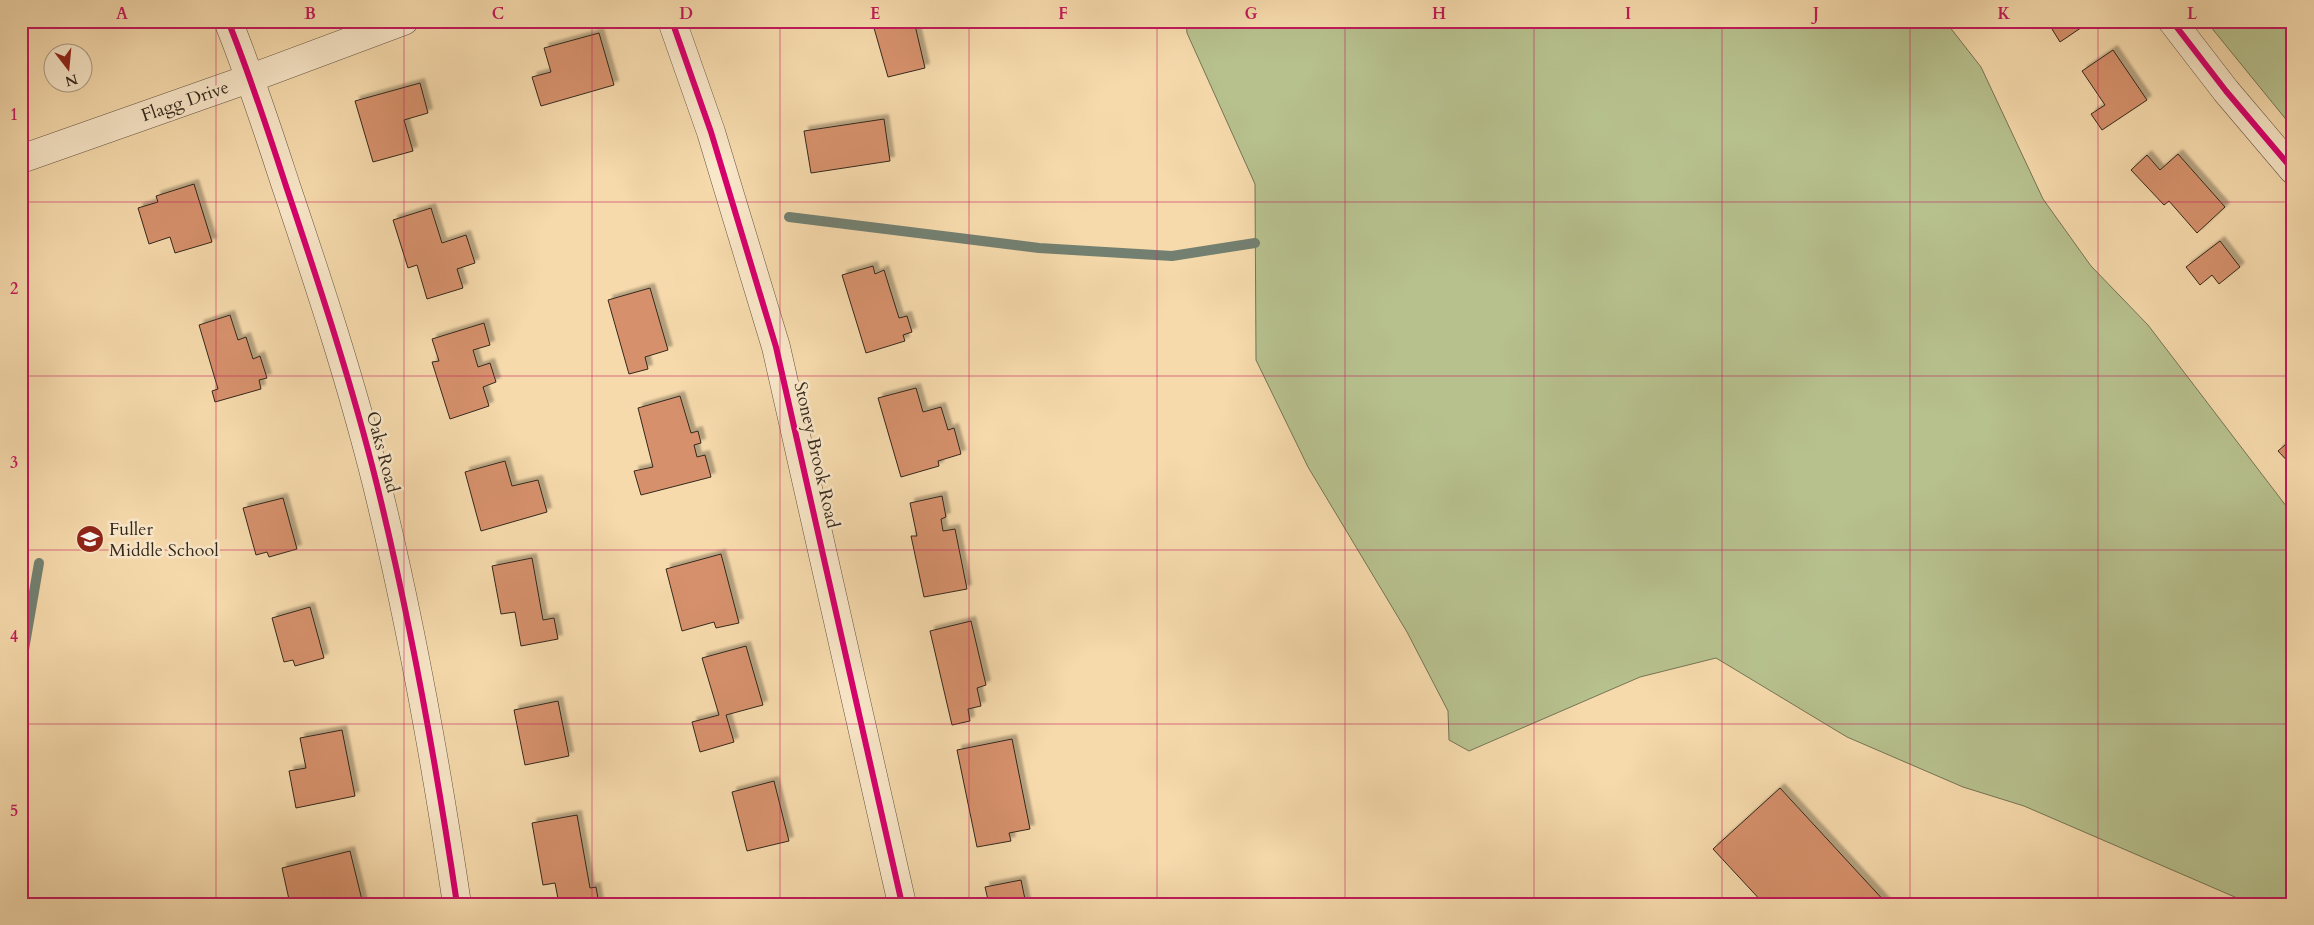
<svg xmlns="http://www.w3.org/2000/svg" width="2314" height="925" viewBox="0 0 2314 925" font-family="Cardo,serif">
<style>
.green{fill:#b7c18e;stroke:#767455}
.lines{fill:none;stroke-linecap:round;stroke-linejoin:round}
.stream{stroke:#738071;stroke-width:10}
.building{fill:#d6916c;stroke:#34281c;filter:url(#shadow)}
.minor-casing{stroke:#645440;stroke-width:29}
.minor{stroke:#f9e7c9;stroke-width:28}
.cycleway-casing{stroke:#f9e7c9;stroke-width:9}
.cycleway{stroke:#d6006c;stroke-width:6}
.grid{fill:none;stroke:#c2185b;stroke-width:1;stroke-opacity:0.55}
.labels{text-anchor:middle;stroke-width:5;stroke-linejoin:round;paint-order:stroke}
.street-label{font-size:18px;fill:#34281c;stroke:#f9e7c9}
.poi-label{font-size:18px;fill:#34281c;stroke:#f9e7c9;text-anchor:start}
.neatline{fill:none;stroke:#c2185b;stroke-width:2}
.grid-label{font-size:16px;text-anchor:middle;font-weight:bold;fill:#c2185b}
</style>
<defs>
<filter id="shadow"><feDropShadow dx="4.5" dy="-4.5" stdDeviation="1" flood-color="#0004"/></filter>
</defs>
<rect width="100%" height="100%" fill="#f6daac"/>
<filter id="stains"><feTurbulence type="fractalNoise" baseFrequency=".004" numOctaves="4"/><feColorMatrix values="0 0 0 0 .2 0 0 0 0 .09 0 0 0 0 .02 0 0 0 .5 -.17"/></filter>
<radialGradient id="worn" r=".72"><stop offset=".6" stop-color="#630" stop-opacity="0"/><stop offset="1" stop-color="#630" stop-opacity=".3"/></radialGradient>
<!-- green -->
<g class="green">
<path d="M 1186,21 L 1945,21 L 1981,67 L 2043,199 L 2091,266 L 2148,325 L 2293,515 L 2293,904 L 2251,904 L 2024,806 L 1963,787 L 1847,737 L 1716,658 L 1640,677 L 1469,751 L 1449,740 L 1448,711 L 1407,632 L 1308,467 L 1256,360 L 1255,184 L 1187,33 Z"/>
<path d="M 2206,21 L 2293,21 L 2293,128 Z"/>
</g>
<g class="lines">
<!-- stream -->
<g class="stream">
<path d="M 789,217 L 1039,248 L 1172,256 L 1255,243"/>
<path d="M 21,667 L 39,563"/>
</g>
</g>
<!-- building -->
<g class="building">
<path d="M 872,21 L 914,21 L 925,68 L 888,77 Z"/>
<path d="M 2047,21 L 2091,21 L 2060,42 Z"/>
<path d="M 599,33 L 614,85 L 541,106 L 532,77 L 551,72 L 544,48 Z"/>
<path d="M 2113,50 L 2147,100 L 2102,130 L 2091,114 L 2105,105 L 2082,71 Z"/>
<path d="M 420,83 L 428,113 L 404,120 L 413,151 L 373,162 L 355,101 Z"/>
<path d="M 884,119 L 890,161 L 811,173 L 804,131 Z"/>
<path d="M 2178,154 L 2225,207 L 2197,233 L 2169,201 L 2164,205 L 2131,170 L 2147,155 L 2160,170 Z"/>
<path d="M 194,184 L 212,242 L 175,253 L 170,237 L 149,244 L 138,208 L 158,202 L 156,196 Z"/>
<path d="M 431,208 L 442,243 L 466,235 L 475,263 L 457,269 L 463,288 L 427,299 L 417,265 L 408,268 L 393,220 Z"/>
<path d="M 2220,241 L 2240,267 L 2219,284 L 2212,275 L 2200,285 L 2186,267 Z"/>
<path d="M 873,266 L 875,274 L 884,270 L 899,318 L 907,316 L 912,332 L 903,335 L 905,341 L 866,353 L 842,275 Z"/>
<path d="M 650,288 L 668,350 L 645,357 L 648,369 L 629,374 L 608,300 Z"/>
<path d="M 230,315 L 238,340 L 246,337 L 253,359 L 260,356 L 267,378 L 259,380 L 261,389 L 215,402 L 212,391 L 218,389 L 199,325 Z"/>
<path d="M 484,323 L 490,345 L 473,350 L 478,367 L 490,363 L 496,382 L 483,387 L 489,406 L 450,419 L 432,362 L 439,361 L 432,339 Z"/>
<path d="M 916,388 L 923,412 L 941,407 L 948,430 L 954,428 L 961,454 L 938,461 L 939,466 L 901,477 L 878,398 Z"/>
<path d="M 680,396 L 691,433 L 698,431 L 701,443 L 694,445 L 697,457 L 705,455 L 711,477 L 641,495 L 634,471 L 653,467 L 638,408 Z"/>
<path d="M 2293,438 L 2293,467 L 2278,451 Z"/>
<path d="M 505,461 L 512,486 L 538,480 L 547,512 L 481,531 L 465,472 Z"/>
<path d="M 942,496 L 946,517 L 941,519 L 943,531 L 955,529 L 967,589 L 924,597 L 911,536 L 917,536 L 910,503 Z"/>
<path d="M 283,498 L 297,549 L 269,557 L 267,552 L 256,555 L 243,508 Z"/>
<path d="M 721,554 L 739,623 L 716,628 L 714,622 L 682,631 L 666,569 Z"/>
<path d="M 532,558 L 543,620 L 554,618 L 558,639 L 521,646 L 515,612 L 501,614 L 492,566 Z"/>
<path d="M 310,607 L 324,658 L 295,666 L 293,660 L 284,662 L 272,618 Z"/>
<path d="M 971,621 L 986,685 L 977,688 L 981,706 L 968,709 L 970,721 L 952,725 L 930,631 Z"/>
<path d="M 746,646 L 763,705 L 726,715 L 734,742 L 700,752 L 692,722 L 719,715 L 702,658 Z"/>
<path d="M 558,701 L 569,756 L 525,765 L 514,710 Z"/>
<path d="M 342,730 L 355,796 L 296,808 L 289,771 L 306,768 L 300,738 Z"/>
<path d="M 1012,739 L 1030,829 L 1009,833 L 1011,841 L 977,847 L 957,750 Z"/>
<path d="M 774,781 L 789,841 L 747,851 L 732,792 Z"/>
<path d="M 1780,788 L 1887,904 L 1764,904 L 1713,849 Z"/>
<path d="M 577,815 L 590,888 L 596,887 L 599,904 L 559,904 L 555,883 L 543,885 L 532,823 Z"/>
<path d="M 350,851 L 363,904 L 290,904 L 282,868 Z"/>
<path d="M 1021,880 L 1026,904 L 989,904 L 985,887 Z"/>
</g>
<g class="lines">
<!-- minor casing -->
<g class="minor-casing">
<g id="minor">
<path d="M 228,21 C 250,75 268,131 286,186 C 319,284 352,384 377,485 C 411,623 436,763 457,904"/>
<path d="M 672,21 L 711,132 L 776,347 L 902,904"/>
<path d="M 2172,21 L 2226,91 L 2293,170"/>
<path d="M 21,159 L 251,78 L 404,21"/>
</g>
</g>
<!-- minor -->
<use href="#minor" class="minor"/>
<!-- cycleway casing -->
<g class="cycleway-casing">
<g id="cycleway">
<path d="M 228,21 C 250,75 268,131 286,186 C 319,284 352,384 377,485 C 411,623 436,763 457,904"/>
<path d="M 672,21 L 711,132 L 776,347 L 902,904"/>
<path d="M 2172,21 L 2226,91 L 2293,170"/>
</g>
</g>
<!-- cycleway -->
<use href="#cycleway" class="cycleway"/>
</g>
<!-- grid -->
<path class="grid" d="M 216,21 L 216,904M 404,21 L 404,904M 592,21 L 592,904M 780,21 L 780,904M 969,21 L 969,904M 1157,21 L 1157,904M 1345,21 L 1345,904M 1534,21 L 1534,904M 1722,21 L 1722,904M 1910,21 L 1910,904M 2098,21 L 2098,904M 21,202 L 2293,202M 21,376 L 2293,376M 21,550 L 2293,550M 21,724 L 2293,724"/>
<!-- icons -->
<defs>
<g id="school-disc" transform="scale(1.4375)"><circle r="9.5" fill="#8f2418" stroke="#f9e7c9"/><path d="M0-5L7-2L0 1L-7-2ZM-4 1L0 2.5L4 1V4Q0 6-4 4Z" fill="#fff"/></g>
</defs>
<g fill-rule="evenodd">
<use href="#school-disc" x="90" y="539"/>
</g>
<g class="labels">
<!-- street labels -->
<g class="street-label">
<text transform="translate(185 101) rotate(-19)" y="6">Flagg Drive</text>
<text transform="translate(383 452) rotate(75)" y="6">Oaks Road</text>
<text transform="translate(817 455) rotate(77)" y="6">Stoney Brook Road</text>
</g>
<!-- poi labels -->
<g class="poi-label">
<text x="109" y="535">Fuller<tspan x="109" dy="21">Middle School</tspan></text>
</g>
</g>
<!-- margin -->
<rect width="2314" height="925" fill="none" stroke="#f6daac" stroke-width="55"/>
<!-- north arrow -->
<g transform="translate(68 68) rotate(164)"><circle r="24" fill="#f9e7c9" stroke="#aa9b84"/>
<path d="M0-4L9 19L0 12L-9 19Z" fill="#8f2418"/>
<text y="-8" font-size="14" font-weight="bold" text-anchor="middle" fill="#34281c">N</text>
</g>
<rect x="28" y="28" width="2258" height="870" class="neatline"/>
<g class="grid-label">
<text x="122" y="19">A</text>
<text x="310" y="19">B</text>
<text x="498" y="19">C</text>
<text x="686" y="19">D</text>
<text x="875" y="19">E</text>
<text x="1063" y="19">F</text>
<text x="1251" y="19">G</text>
<text x="1439" y="19">H</text>
<text x="1628" y="19">I</text>
<text x="1816" y="19">J</text>
<text x="2004" y="19">K</text>
<text x="2192" y="19">L</text>
<text x="14" y="120">1</text>
<text x="14" y="294">2</text>
<text x="14" y="468">3</text>
<text x="14" y="642">4</text>
<text x="14" y="816">5</text>
</g>
<rect width="100%" height="100%" filter="url(#stains)"/>
<rect width="100%" height="100%" fill="url(#worn)"/>
</svg>
